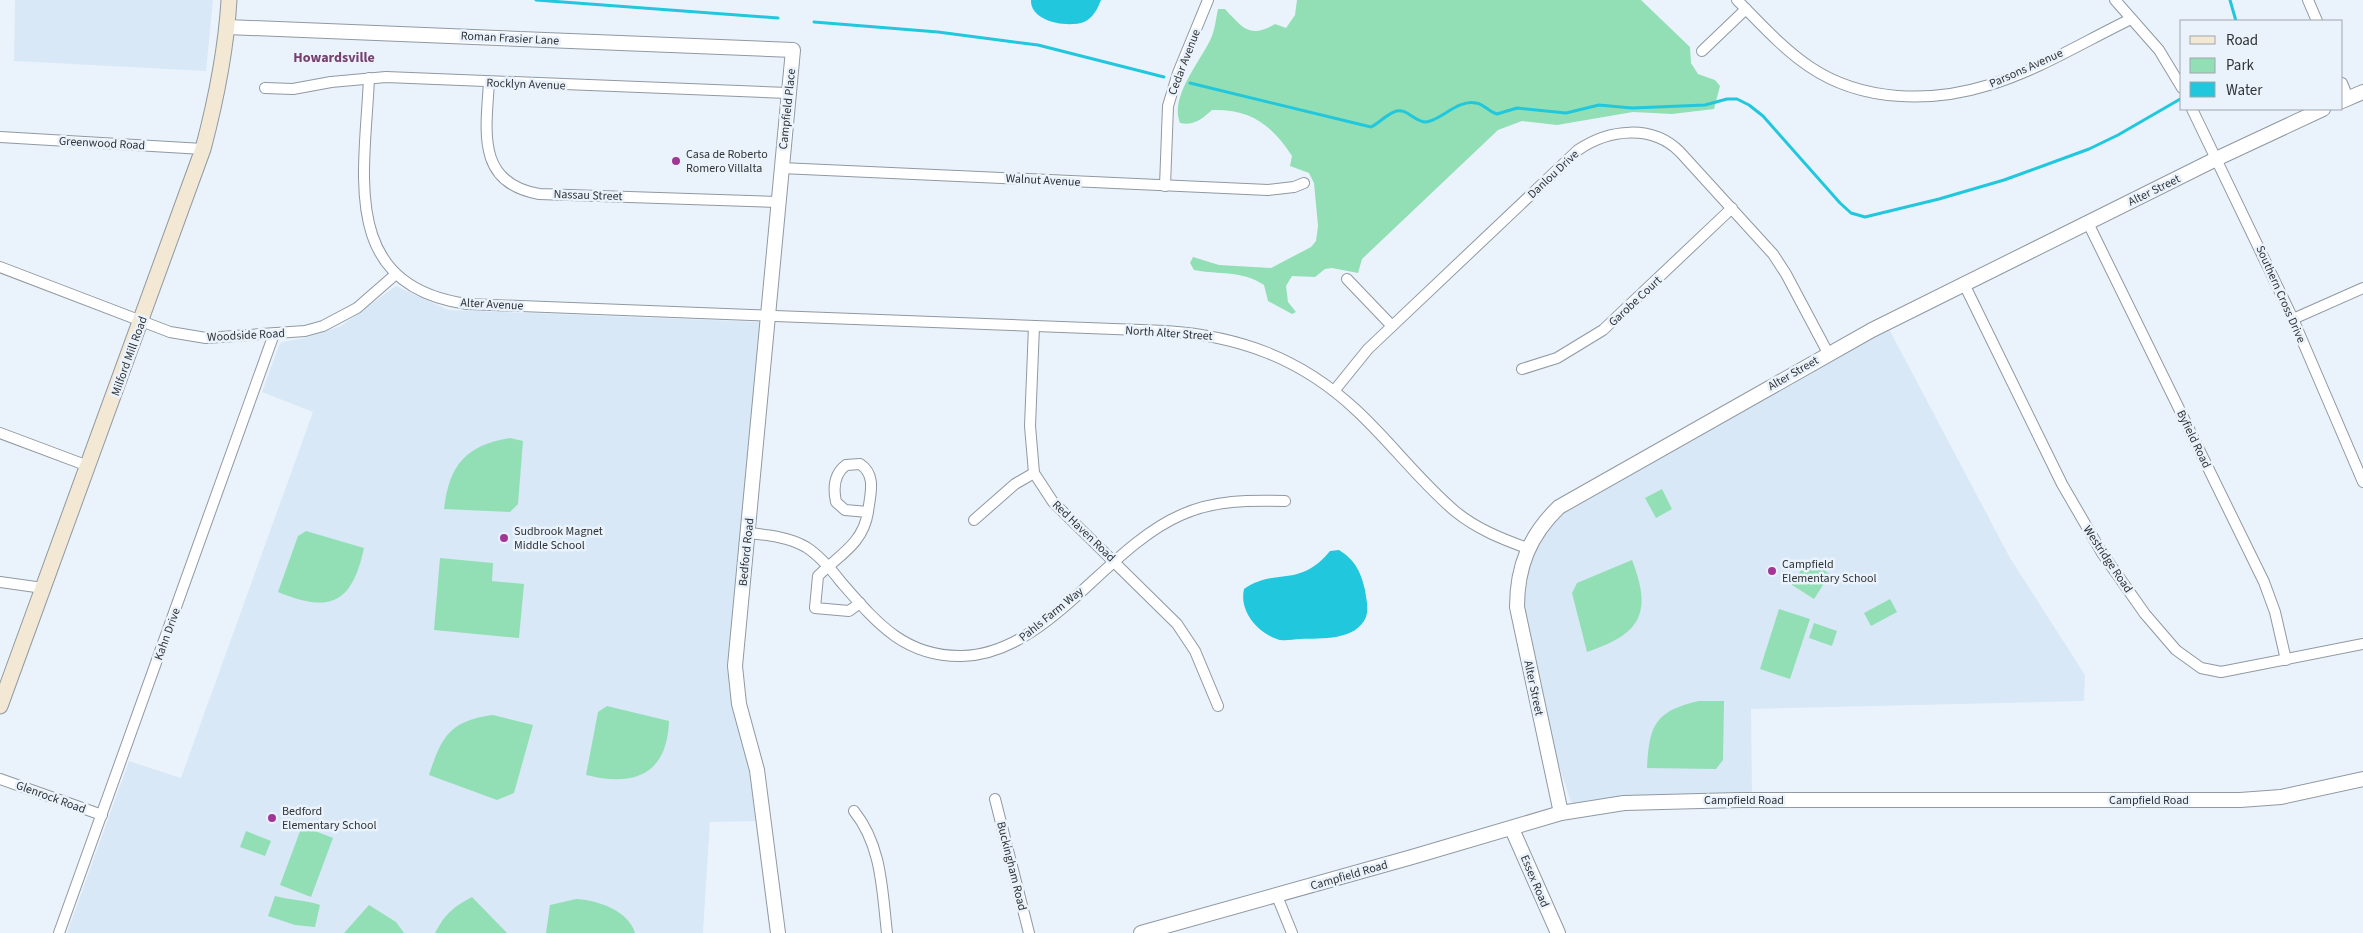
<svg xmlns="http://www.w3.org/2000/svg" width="2363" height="933" viewBox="0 0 2363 933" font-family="'Source Sans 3',sans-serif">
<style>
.built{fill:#d9e8f6}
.green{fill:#92dfb6}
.water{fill:#21c7dd}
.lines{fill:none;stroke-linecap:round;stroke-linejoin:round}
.stream{stroke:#21c7dd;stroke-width:3}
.minor-casing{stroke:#9099a1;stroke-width:12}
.tertiary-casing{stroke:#9099a1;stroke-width:16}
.secondary-casing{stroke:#9099a1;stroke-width:17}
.minor{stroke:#fff;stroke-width:10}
.tertiary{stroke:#fff;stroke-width:14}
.secondary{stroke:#f2e8d4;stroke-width:15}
.poi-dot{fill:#a23697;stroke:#eaf3fc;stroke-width:2}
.labels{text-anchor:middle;stroke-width:5;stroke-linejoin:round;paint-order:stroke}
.street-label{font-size:12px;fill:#303336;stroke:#eaf3fc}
.poi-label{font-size:12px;fill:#303336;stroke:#eaf3fc;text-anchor:start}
.neighbourhood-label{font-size:14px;font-weight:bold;fill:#753f6e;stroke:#eaf3fc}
</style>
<rect width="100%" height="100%" fill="#eaf3fc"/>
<!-- built -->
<g class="built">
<path d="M 15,0 L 213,0 L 206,71 L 14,61 Z"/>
<path d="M 396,286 L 448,310 L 762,322 L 729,664 L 729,686 L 733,704 L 747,749 L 759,821 L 710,822 L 703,933 L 67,933 L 129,761 L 181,778 L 313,412 L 262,392 L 279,345 L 282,342 L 305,338 L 341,326 Z"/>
<path d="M 1889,329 L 2010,558 L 2085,675 L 2084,701 L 1751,709 L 1752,794 L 1645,795 L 1577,804 L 1571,802 L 1552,744 L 1523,605 L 1528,563 L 1543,534 L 1567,510 L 1581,501 Z"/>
</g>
<!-- green -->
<g class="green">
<path d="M 1297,0 L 1641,0 L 1690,47 L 1691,63 L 1698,74 L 1715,80 L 1720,86 L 1714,109 L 1672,114 L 1633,112 L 1557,125 L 1522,121 L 1498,130 L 1362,259 L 1358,273 L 1332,268 L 1325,269 L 1315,277 L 1292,276 L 1286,286 L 1288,302 L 1296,312 L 1292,314 L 1268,301 L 1264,285 C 1242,270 1219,275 1194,270 L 1190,263 L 1193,257 L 1219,265 L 1271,268 L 1311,247 L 1316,241 L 1318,226 L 1314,183 L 1309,173 L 1290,166 L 1292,156 C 1272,125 1251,109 1212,110 C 1202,119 1194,126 1180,123 C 1169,96 1202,60 1212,36 C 1215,28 1216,18 1218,9 L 1225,9 C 1243,28 1249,39 1275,24 L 1286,28 L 1295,15 Z"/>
<path d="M 510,438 L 523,441 L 518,504 L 510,512 L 444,509 C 449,465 466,445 510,438 Z"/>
<path d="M 1662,489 L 1672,509 L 1656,518 L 1645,498 Z"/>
<path d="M 306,531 L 364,548 C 352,603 331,614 278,592 L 298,536 Z"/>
<path d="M 440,558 L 493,563 L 492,581 L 524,584 L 519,638 L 434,630 Z"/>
<path d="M 1632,560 C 1653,614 1640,634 1587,652 L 1572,593 L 1577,583 Z"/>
<path d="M 1807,560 L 1830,574 L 1814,599 L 1792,585 Z"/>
<path d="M 1890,599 L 1897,612 L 1871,626 L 1864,613 Z"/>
<path d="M 1779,609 L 1810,619 L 1790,679 L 1760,669 Z"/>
<path d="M 1814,623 L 1837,631 L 1832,646 L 1809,638 Z"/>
<path d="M 1699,701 L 1724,701 L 1723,760 L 1716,769 L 1647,768 C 1649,725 1655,711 1699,701 Z"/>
<path d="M 607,706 L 669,721 C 667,775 634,787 586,775 L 598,712 Z"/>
<path d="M 493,715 L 533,725 L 514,793 L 497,800 L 429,775 C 442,735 450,721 493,715 Z"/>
<path d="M 302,826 L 333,838 L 311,897 L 280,885 Z"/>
<path d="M 246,831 L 271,841 L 265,856 L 240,847 Z"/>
<path d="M 275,896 C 290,900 305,900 320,905 L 315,927 L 295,925 L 268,916 Z"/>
<path d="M 472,897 L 507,933 L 435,933 C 444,915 454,906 472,897 Z"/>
<path d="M 576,899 C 597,900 628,910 635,933 L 546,933 L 550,905 Z"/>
<path d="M 369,905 L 396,922 L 404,933 L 344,933 Z"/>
</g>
<!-- water -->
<g class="water">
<path d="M 1031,0 L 1101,0 C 1098,8 1093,18 1084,22 C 1068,28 1030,22 1031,0 Z"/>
<path d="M 1339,550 C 1355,560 1361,572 1365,590 C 1366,598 1369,608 1366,617 C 1356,641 1321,638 1300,639 C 1293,639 1283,642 1277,639 C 1257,632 1239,611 1244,589 C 1275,567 1299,589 1330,551 Z"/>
</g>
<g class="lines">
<!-- stream -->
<g class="stream">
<path d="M 536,0 L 778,18"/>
<path d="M 2230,0 L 2236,21"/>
<path d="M 814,22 L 938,32 L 1038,45 L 1164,77"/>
<path d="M 1190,83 L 1371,127 C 1379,123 1386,115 1394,112 C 1406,106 1414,122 1426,122 C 1440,121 1458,99 1476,103 C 1484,104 1489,112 1497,114 L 1517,108 L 1566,113 L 1599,105 L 1632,108 L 1705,105 L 1727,99 L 1737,99 L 1749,105 L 1763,116 L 1840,203 L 1851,213 L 1865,217 L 1939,199 L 2004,180 L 2089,149 L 2118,135 L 2182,98"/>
</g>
<!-- minor casing -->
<g class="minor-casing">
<g id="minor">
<path d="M 1737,0 C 1760,23 1783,49 1810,67 C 1862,102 1931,103 1989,85 C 2037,71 2085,41 2131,19"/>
<path d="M 2115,0 L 2159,50 L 2182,88"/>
<path d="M 2308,0 L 2317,21"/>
<path d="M 1702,51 L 1746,9"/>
<path d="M 369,78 C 365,173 338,286 467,304 L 1166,331 C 1239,336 1300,358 1355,409 C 1390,441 1419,481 1456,512 C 1477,529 1502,539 1527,548"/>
<path d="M 489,82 C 486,131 476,183 539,194 L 778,202"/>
<path d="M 2342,83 L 2348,98"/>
<path d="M 265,88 L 293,89 L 331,82 L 386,77 L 788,93"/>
<path d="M 2192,109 L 2293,319 L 2363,482"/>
<path d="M 0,137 L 203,149"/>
<path d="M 781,168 L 1268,190 L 1294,187 L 1304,183"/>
<path d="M 1165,186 L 1168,106 L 1178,73 L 1208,0"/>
<path d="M 2088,223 L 2264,582 L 2275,612 L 2286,660"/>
<path d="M 0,267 L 170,332 L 206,338 L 305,331 L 323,326 L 357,308 L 396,274"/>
<path d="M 1347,279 L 1392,326"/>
<path d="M 1964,284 L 2062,484 L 2102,553 L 2145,614 L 2176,650 L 2201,668 L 2221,672 L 2363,644"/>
<path d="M 2293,319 L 2363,288"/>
<path d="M 1034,326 L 1030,426 L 1034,473 L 1053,502 L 1177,624 L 1195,651 L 1218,706"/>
<path d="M 1522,369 L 1557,358 L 1603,330 L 1732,208"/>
<path d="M 1334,391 L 1368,349 L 1578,150 C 1609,129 1652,124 1680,152 L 1773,254 L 1786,274 L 1828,353"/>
<path d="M 0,433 L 88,466"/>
<path d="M 974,520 L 1015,484 L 1034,473"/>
<path d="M 748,533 C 768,535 789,537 806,547 C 820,556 831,569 841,582 C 876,622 904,657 962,656 C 1048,654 1105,548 1181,515 C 1214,500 1249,500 1285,501"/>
<path d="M 0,582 L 43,588"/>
<path d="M 860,603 L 849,611 L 815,608 L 818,576 C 839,555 863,544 868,512 L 845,510 L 836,502 C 833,488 834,474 846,465 L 860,464 C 877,475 870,495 868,512"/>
<path d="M 0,779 L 102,815"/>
<path d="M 995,799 L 1029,933"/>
<path d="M 854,811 C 882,846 882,890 887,933"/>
<path d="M 1277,896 L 1292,933"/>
<path d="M 59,933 L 274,334"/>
</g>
</g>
<!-- tertiary casing -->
<g class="tertiary-casing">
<g id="tertiary">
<path d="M 227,27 L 793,50 L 735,666 L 739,704 L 757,770 L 778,933"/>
<path d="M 2342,101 L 2363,92"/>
<path d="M 1561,813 L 1517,607 C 1517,566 1530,535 1559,507 L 1872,330 L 2216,159 L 2323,109"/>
<path d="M 1512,829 L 1558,933"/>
<path d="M 1141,933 L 1412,857 L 1561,813 L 1624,803 L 1739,800 L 2240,800 L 2281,797 L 2363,779"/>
</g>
</g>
<!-- secondary casing -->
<g class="secondary-casing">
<path id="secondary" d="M 0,706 L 203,149 C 216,100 226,51 229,0"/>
</g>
<!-- minor -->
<use href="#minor" class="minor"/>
<!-- tertiary -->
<use href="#tertiary" class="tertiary"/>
<!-- secondary -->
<use href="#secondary" class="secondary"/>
</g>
<!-- markers -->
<g class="poi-dot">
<circle cx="676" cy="161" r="5"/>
<circle cx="504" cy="538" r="5"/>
<circle cx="1772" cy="571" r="5"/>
<circle cx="272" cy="818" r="5"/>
</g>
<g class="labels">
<!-- street labels -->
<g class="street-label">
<text transform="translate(510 38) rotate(3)" y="4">Roman Frasier Lane</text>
<text transform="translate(1184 62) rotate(-69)" y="4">Cedar Avenue</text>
<text transform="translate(2026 68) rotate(-24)" y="4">Parsons Avenue</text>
<text transform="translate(526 84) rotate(2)" y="4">Rocklyn Avenue</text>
<text transform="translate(787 109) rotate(-84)" y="4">Campfield Place</text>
<text transform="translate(102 143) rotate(3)" y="4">Greenwood Road</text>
<text transform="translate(1553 174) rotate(-43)" y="4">Danlou Drive</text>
<text transform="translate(1043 180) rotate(3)" y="4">Walnut Avenue</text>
<text transform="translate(2154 190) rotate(-26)" y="4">Alter Street</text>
<text transform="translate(588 195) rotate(2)" y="4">Nassau Street</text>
<text transform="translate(2281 294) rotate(66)" y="4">Southern Cross Drive</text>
<text transform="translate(1635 301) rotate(-43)" y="4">Garobe Court</text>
<text transform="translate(492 304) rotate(3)" y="4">Alter Avenue</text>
<text transform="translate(1169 333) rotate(4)" y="4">North Alter Street</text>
<text transform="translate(246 335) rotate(-3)" y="4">Woodside Road</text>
<text transform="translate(129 356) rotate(-70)" y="4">Milford Mill Road</text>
<text transform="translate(1793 373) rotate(-30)" y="4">Alter Street</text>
<text transform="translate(2194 439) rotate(64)" y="4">Byfield Road</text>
<text transform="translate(1084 531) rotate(44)" y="4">Red Haven Road</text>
<text transform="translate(746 552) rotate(-84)" y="4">Bedford Road</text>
<text transform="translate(2108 559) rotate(56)" y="4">Westridge Road</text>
<text transform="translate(1051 614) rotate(-39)" y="4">Pahls Farm Way</text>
<text transform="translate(167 634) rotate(-70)" y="4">Kahn Drive</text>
<text transform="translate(1534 688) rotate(78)" y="4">Alter Street</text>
<text transform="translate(51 797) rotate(20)" y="4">Glenrock Road</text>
<text x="1744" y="804">Campfield Road</text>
<text x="2149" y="804">Campfield Road</text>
<text transform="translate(1012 866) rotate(76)" y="4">Buckingham Road</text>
<text transform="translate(1349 875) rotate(-16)" y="4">Campfield Road</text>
<text transform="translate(1535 881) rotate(67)" y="4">Essex Road</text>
</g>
<!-- poi labels -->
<g class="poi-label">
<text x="686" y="158">Casa de Roberto<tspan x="686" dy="14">Romero Villalta</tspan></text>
<text x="514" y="535">Sudbrook Magnet<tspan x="514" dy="14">Middle School</tspan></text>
<text x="1782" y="568">Campfield<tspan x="1782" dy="14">Elementary School</tspan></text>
<text x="282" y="815">Bedford<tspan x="282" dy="14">Elementary School</tspan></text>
</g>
<!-- neighbourhood labels -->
<g class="neighbourhood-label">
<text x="334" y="62">Howardsville</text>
</g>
</g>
<!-- legend -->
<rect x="2180" y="20" width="162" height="90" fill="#eaf3fc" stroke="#a0a6ad"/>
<rect x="2190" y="36" width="25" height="8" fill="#f2e8d4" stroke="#a0a6ad"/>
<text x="2226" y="45" font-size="15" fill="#303336">Road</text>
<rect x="2190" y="58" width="25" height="15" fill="#92dfb6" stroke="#a0a6ad"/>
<text x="2226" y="70" font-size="15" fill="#303336">Park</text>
<rect x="2190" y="82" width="25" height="15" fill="#21c7dd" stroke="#a0a6ad"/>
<text x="2226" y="95" font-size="15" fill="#303336">Water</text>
</svg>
